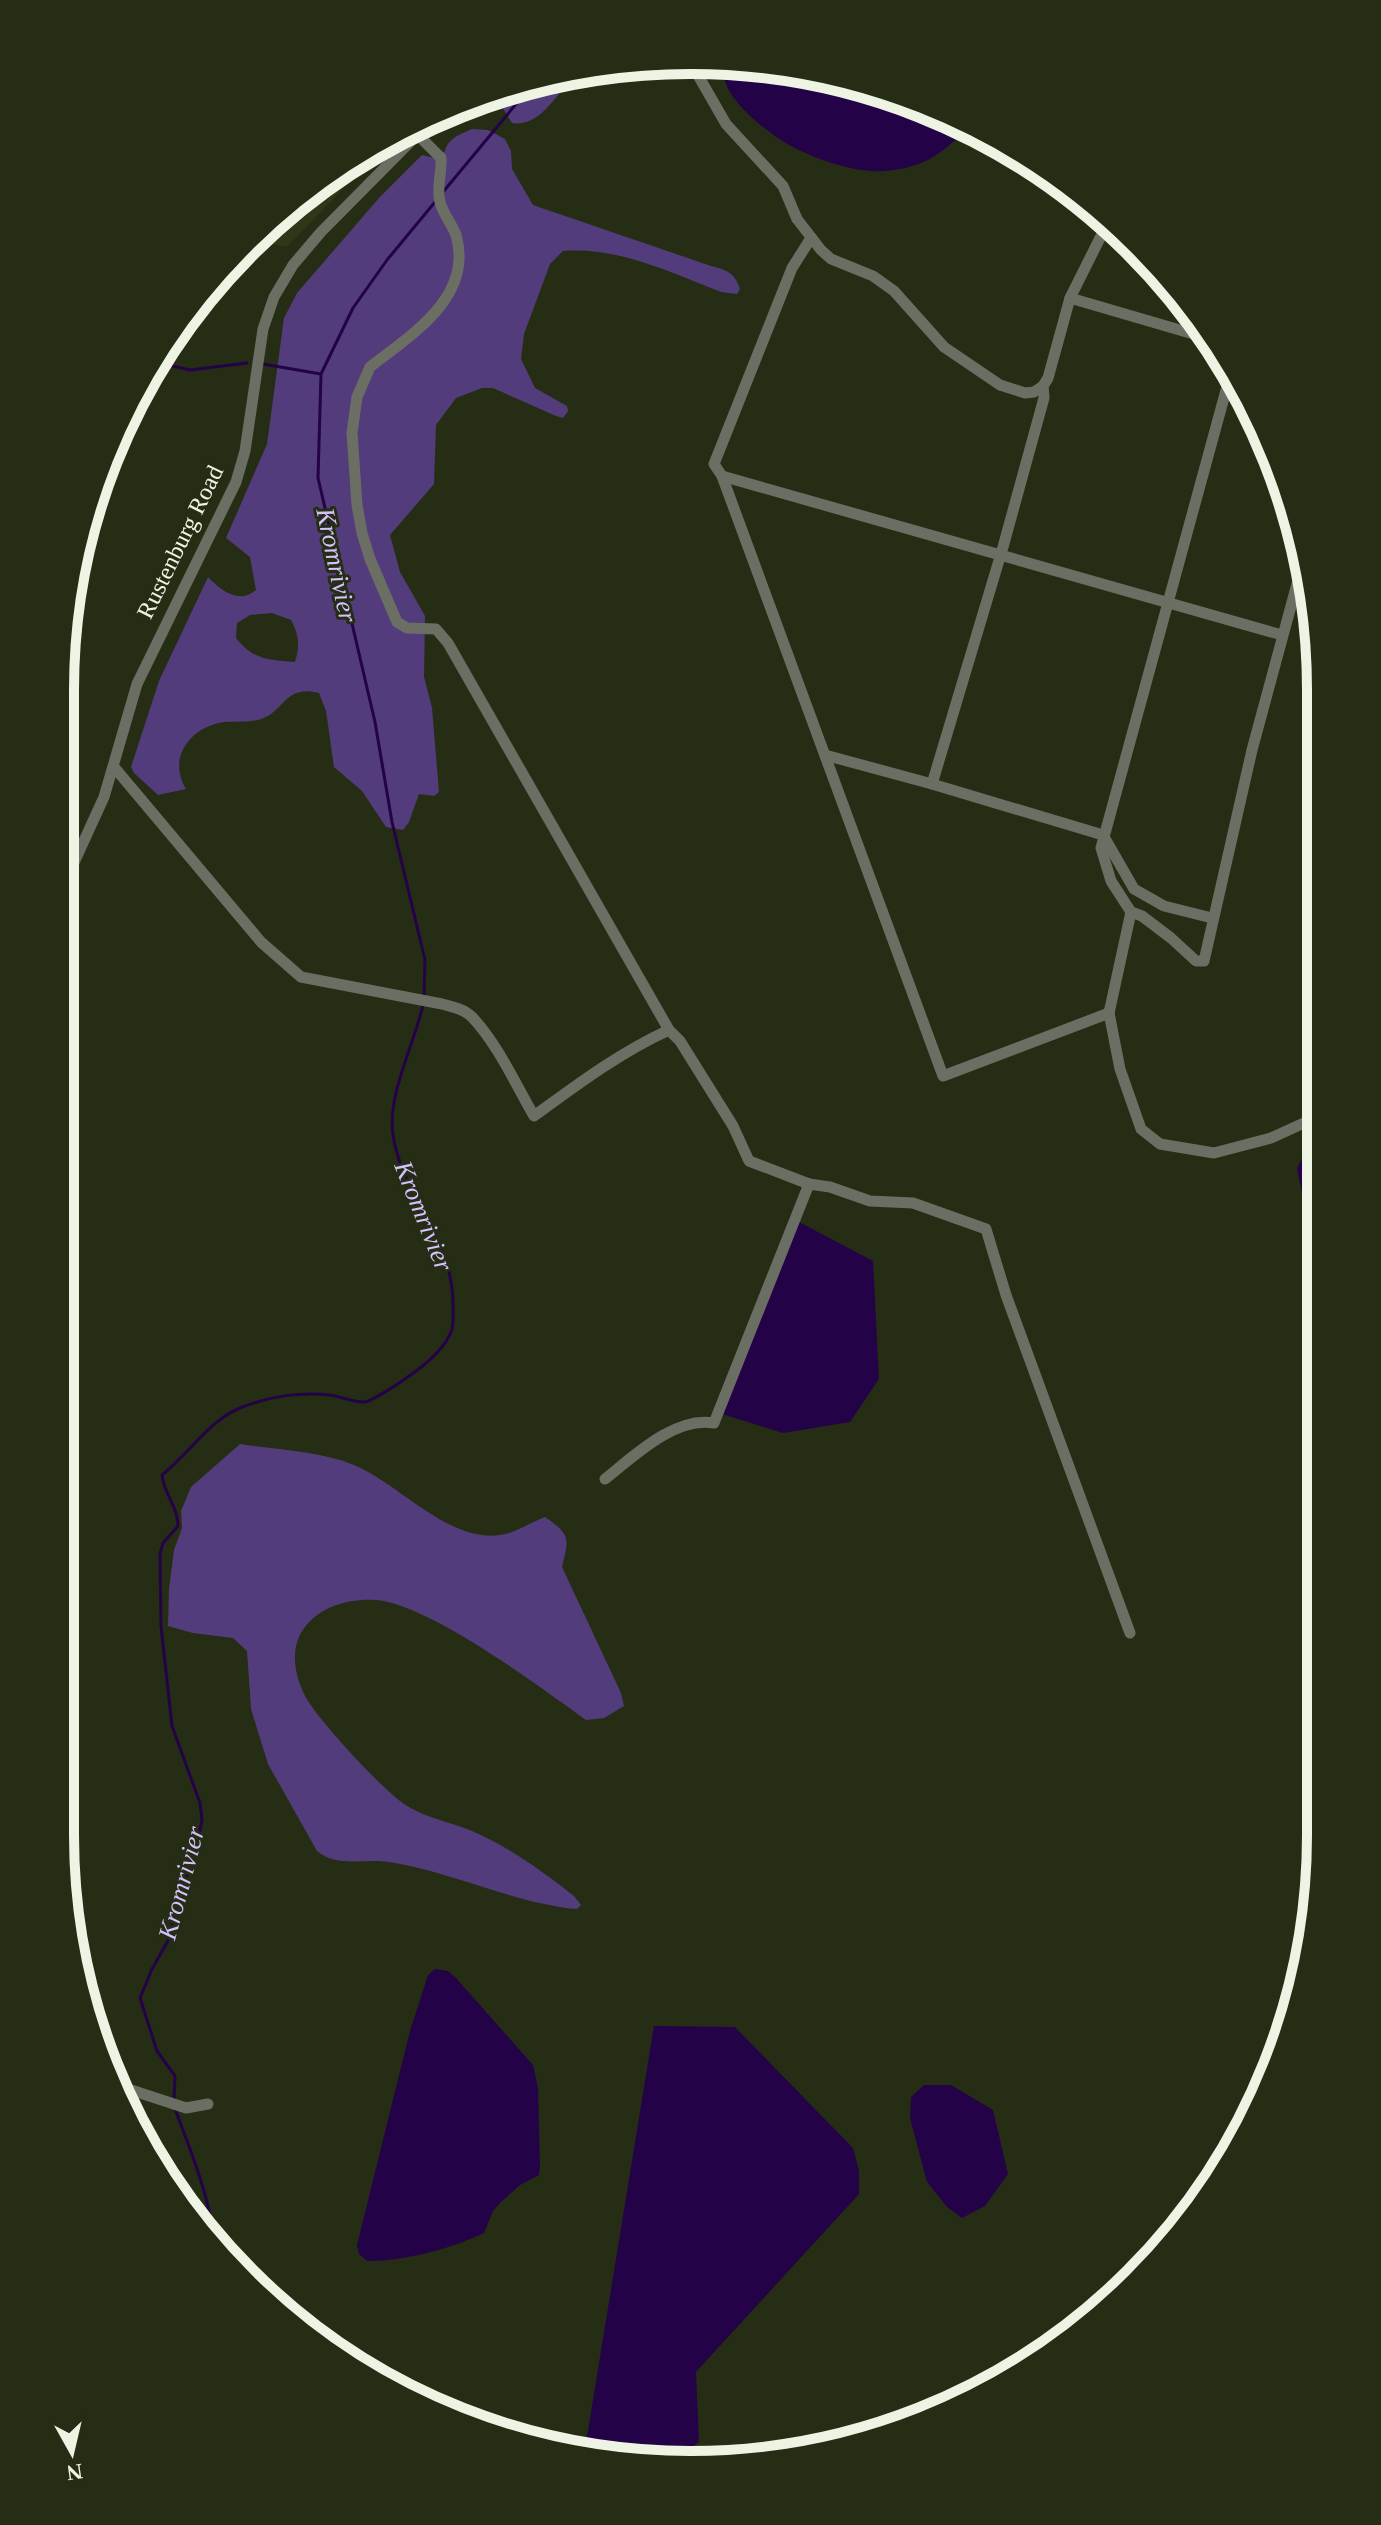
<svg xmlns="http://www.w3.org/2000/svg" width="1381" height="2525" viewBox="0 0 1381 2525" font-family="Georgia,serif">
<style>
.built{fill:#2e3718}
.green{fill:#533c7b;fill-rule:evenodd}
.water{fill:#240247}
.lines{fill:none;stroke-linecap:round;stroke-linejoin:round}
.stream{stroke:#240247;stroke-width:3}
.minor{stroke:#6b6f63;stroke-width:11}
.labels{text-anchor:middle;stroke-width:6;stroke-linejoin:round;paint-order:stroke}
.street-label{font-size:24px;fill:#eef4e4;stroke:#262d15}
.water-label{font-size:26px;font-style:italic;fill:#d4c1fe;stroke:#262d15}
.rim{fill:none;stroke:#eef4e4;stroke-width:10}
</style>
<rect width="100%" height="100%" fill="#262d15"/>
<!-- built -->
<path class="built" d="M 393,137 L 287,247 L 253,240 L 306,191 Z"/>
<!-- green -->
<g class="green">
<path d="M 574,74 C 559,92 540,128 512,123 L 496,97 L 496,93 L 527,82 Z"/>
<path d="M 472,129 L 488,130 L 505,139 L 511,151 L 512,169 L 533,205 L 711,266 C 727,270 735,273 740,289 L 737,294 L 721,292 C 669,272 620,247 563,251 L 550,264 L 524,334 L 521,359 L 535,388 L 567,406 L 568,411 L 563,418 L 556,416 L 493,388 L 482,388 L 456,398 L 436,425 L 434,484 L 390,535 L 400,572 L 425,616 L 424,677 L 432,708 L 439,792 L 434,796 L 419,794 L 409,822 L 403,830 L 386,827 L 362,791 L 334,767 L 326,711 L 319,693 C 285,684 286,710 261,719 C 249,723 236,721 224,722 C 190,727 167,758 186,789 L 158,795 L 134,773 L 131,767 L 159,681 L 208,577 C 220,590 239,605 256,590 L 250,557 L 226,538 L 267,444 L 284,318 L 297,293 L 379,198 L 422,155 L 435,158 L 445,151 C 448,138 461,134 472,129 ZM 272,613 L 291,620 C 299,635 300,646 295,662 C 269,660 253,660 236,638 L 237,623 L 250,615 Z"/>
<path d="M 240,1444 C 277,1450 320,1451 354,1465 C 401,1484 456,1552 512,1532 C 523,1528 534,1521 545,1517 C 571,1535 569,1538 562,1567 L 621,1693 L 624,1706 L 604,1718 L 586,1720 C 540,1687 429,1604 376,1600 C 350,1598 321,1606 305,1627 C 288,1648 295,1680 308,1701 C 324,1726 380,1787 404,1804 C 423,1817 450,1822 472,1831 C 509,1847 542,1871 574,1896 L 581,1905 L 577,1909 C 513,1903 453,1872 389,1862 C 364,1858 337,1868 317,1851 L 268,1764 L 251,1709 L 247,1651 L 233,1638 L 193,1633 L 168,1626 L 169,1589 L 174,1550 L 182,1528 L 181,1511 L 191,1487 Z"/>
</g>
<!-- water -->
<g class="water">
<path d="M 726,64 C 744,64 765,63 783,68 C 809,75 833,98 862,93 L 865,87 L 893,93 L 969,128 C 940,154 925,168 884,171 C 854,173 815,159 789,145 C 768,133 712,91 726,64 Z"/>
<path d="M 1317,1150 L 1318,1301 L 1311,1235 L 1297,1169 L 1304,1154 Z"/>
<path d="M 797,1221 L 873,1261 L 879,1379 L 850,1422 L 783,1433 L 722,1414 Z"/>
<path d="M 435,1969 L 448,1971 L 456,1978 L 533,2065 L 538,2088 L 540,2167 L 539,2175 L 520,2185 L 501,2202 L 493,2211 L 484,2233 C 450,2249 405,2261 367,2261 L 359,2254 L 357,2245 L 410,2031 L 428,1975 Z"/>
<path d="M 654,2026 L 735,2027 L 853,2148 L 859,2171 L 859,2194 L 696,2372 L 699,2442 L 678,2458 L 585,2449 Z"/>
<path d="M 924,2085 L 951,2085 L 993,2110 L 1008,2174 L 985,2206 L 962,2218 L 947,2207 L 927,2182 L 910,2118 L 911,2097 Z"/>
</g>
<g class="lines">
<!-- stream -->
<g class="stream">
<path d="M 443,192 L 536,80"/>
<path d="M 154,362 L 190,370 L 247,363"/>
<path d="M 263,364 L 321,374"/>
<path d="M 424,998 L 425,960 L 392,822 L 375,722 L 318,478 L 321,374 L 353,308 L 387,260 L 435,202"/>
<path d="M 174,2100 L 175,2076 L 157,2051 L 140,1998 L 152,1969 L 169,1939 L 179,1898 L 197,1846 L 202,1820 L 200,1803 L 172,1726 L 161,1626 L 160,1554 L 163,1543 L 178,1526 C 178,1507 164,1494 162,1475 C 190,1453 210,1418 245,1406 C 271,1396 302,1392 329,1395 C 340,1396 355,1403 365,1402 C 373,1400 395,1386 402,1381 C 420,1369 446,1350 452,1329 C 454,1322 453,1312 453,1305 C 453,1235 402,1197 393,1135 C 387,1095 414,1045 423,1005"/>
<path d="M 175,2109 C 187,2141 214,2207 212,2239"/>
</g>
<!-- minor -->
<g class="minor">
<path d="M 691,63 L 726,124 L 783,186 L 797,219 L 821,250 L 831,259 L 873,276 L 894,291 L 944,347 L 1000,385 L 1025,393 L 1034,392 L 1043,386 L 1048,378 L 1070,298 L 1214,340"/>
<path d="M 418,135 L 441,158 C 442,173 436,187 440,202 C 443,214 452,224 456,235 C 474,297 411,335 370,367 L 357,397 L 352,433 L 357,505 L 362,533 L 370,559 L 397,622 L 407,628 L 436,629 L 448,643 L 669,1030"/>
<path d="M 811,238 L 792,268 L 714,464 L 722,476 L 943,1076 L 1109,1013 L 1120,1069 L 1141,1129 L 1160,1144 L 1214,1153 L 1271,1138 L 1317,1117"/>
<path d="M 1070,298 L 1109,220"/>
<path d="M 1231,372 L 1101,848 L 1111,881 L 1131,912 L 1142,916 L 1171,938 L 1196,961 L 1204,961 L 1252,750 L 1304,558"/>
<path d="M 1043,386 L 1044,398 L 1003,547 L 932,784 L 1103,835 L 1134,889 L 1164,906 L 1212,918"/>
<path d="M 722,476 L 1282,635"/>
<path d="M 825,755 L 932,784"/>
<path d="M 114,767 L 261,942 L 301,977 L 442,1004 C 453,1007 464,1009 472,1017 C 497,1043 516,1085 534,1116 C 578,1084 619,1053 669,1030 L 680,1041 L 733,1126 L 749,1161 L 809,1184"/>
<path d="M 61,891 L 104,797 L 137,684 L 236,482 L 245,451 L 263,329 L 274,297 L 293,265 L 321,232 L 436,116"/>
<path d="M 1109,1013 L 1131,912"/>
<path d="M 605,1479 C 634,1456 675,1416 714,1423 L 809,1184 L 830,1187 L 870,1201 L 913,1203 L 986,1229 L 1006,1295 L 1130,1633"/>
<path d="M 119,2086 L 186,2108 L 208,2104"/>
</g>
</g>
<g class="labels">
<!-- street labels -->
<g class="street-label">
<text transform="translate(180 542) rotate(-64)" y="8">Rustenburg Road</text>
</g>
<!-- water labels -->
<g class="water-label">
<text transform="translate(337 565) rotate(78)" y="9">Kromrivier</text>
<text transform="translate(424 1216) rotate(68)" y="9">Kromrivier</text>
<text transform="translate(181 1883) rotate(-75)" y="9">Kromrivier</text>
</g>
</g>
<!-- crop -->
<path d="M0 0H1381V2525H0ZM690 74H691A616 616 0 0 1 1307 690V1835A616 616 0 0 1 691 2451H690A616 616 0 0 1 74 1835V690A616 616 0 0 1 690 74Z" fill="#262d15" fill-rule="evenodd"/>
<path class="rim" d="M690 74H691A616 616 0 0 1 1307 690V1835A616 616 0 0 1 691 2451H690A616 616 0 0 1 74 1835V690A616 616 0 0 1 690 74Z"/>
<!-- north arrow -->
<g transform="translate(72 2453) rotate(172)" stroke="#262d15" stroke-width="6" paint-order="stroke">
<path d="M0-6L14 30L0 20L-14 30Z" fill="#eef4e4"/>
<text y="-12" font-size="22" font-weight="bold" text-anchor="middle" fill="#eef4e4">N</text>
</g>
</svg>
